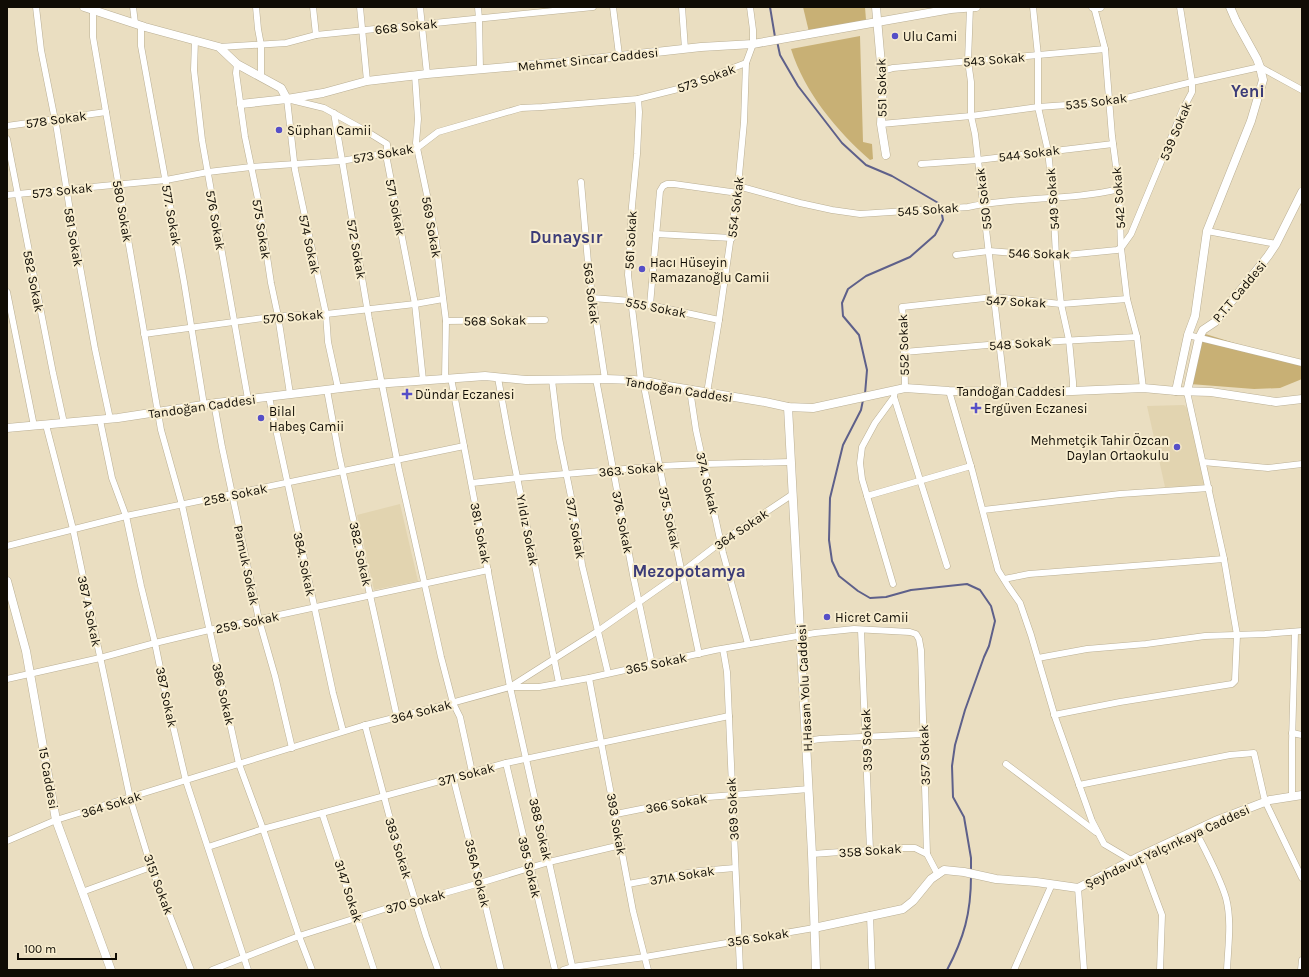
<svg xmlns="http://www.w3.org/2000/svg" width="1309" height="977" viewBox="0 0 1309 977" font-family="Karla,sans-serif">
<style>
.built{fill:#e2d4b0}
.green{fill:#c8b075}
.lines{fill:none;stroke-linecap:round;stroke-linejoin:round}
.stream{stroke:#5e608a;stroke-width:2}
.minor-casing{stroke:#baaf94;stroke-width:7}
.tertiary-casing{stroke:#baaf94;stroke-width:9}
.minor{stroke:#fff;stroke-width:6}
.tertiary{stroke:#fff;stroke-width:8}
.poi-dot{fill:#564fc7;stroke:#f7ecce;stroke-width:1.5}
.labels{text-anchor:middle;stroke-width:4;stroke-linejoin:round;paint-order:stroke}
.street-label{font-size:13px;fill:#100c04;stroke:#f7ecce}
.poi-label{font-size:13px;fill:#100c04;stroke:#f7ecce;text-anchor:start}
.district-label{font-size:17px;font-weight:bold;fill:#3c3c78;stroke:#f7ecce}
</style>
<rect width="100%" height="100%" fill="#eadec1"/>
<!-- built -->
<g class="built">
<path d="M 1184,405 L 1188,409 L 1206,486 L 1165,487 L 1147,406 Z"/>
<path d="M 400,504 L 418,581 L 374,590 L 357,515 Z"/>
</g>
<!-- green -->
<g class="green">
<path d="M 803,7 L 865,7 L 866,20 L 809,32 Z"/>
<path d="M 860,36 L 863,142 L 872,144 L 873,159 L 870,160 C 836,130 805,93 791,49 Z"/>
<path d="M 1199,332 L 1302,364 L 1302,379 L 1280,388 L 1254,389 L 1190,384 Z"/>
</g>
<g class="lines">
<!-- stream -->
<g class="stream">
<path d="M 770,7 L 775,37"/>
<path d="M 777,41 L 780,55 L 798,86 L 842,143 L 866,165 L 892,176 L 940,204 L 943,220 L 935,235 L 910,257 L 866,276 L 848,289 L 842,303 L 843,316 L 859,335 L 867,370 L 865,394"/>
<path d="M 863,400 L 861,410 L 843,445 L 830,498 L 829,540 L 832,561 L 839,576 L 858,591 L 870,598 L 886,597 L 911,590 L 967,584 L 980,590 L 991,606 L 995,621 L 989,646 L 984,657 L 965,710 L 955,745 L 952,766 L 953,797 L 964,817 L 971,858 L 971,872"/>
<path d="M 947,970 C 964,938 971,913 971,876"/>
</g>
<!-- minor casing -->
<g class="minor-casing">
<g id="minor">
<path d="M 36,7 L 41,50 L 57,130 L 71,217 L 95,349 L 110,419"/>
<path d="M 133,7 L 135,23"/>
<path d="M 256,7 L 258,29 L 261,45 L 261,76"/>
<path d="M 313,7 L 316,35"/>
<path d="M 360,7 L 367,81"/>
<path d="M 420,7 L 427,74"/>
<path d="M 478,7 L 479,19 L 480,69"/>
<path d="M 613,7 L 619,55"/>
<path d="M 682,7 L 685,49"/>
<path d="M 970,7 L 968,61 L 971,82 L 971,116 L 975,134 L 1004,384 L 1004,391"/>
<path d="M 1033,7 L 1038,56 L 1038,107 L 1048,151 L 1053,198 L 1056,256 L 1061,304 L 1069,340 L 1073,382 L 1073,391"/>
<path d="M 1094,7 L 1105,49 L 1112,136 L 1119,189 L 1121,248 L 1127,299 L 1137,337 L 1143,388"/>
<path d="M 93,10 L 93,37 L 161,430 L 182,505 L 239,764 L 263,829 L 299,936 L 312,970"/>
<path d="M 141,25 L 141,46 L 184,282 L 204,405"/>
<path d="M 195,40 L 194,70 L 202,140 L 248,399"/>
<path d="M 219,47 L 286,43 L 316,35 L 593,7"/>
<path d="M 237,64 L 236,73 L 245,137 L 259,204 L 271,283 L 278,316 L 290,394"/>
<path d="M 882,71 L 893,68 L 1105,49"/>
<path d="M 415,75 L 418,119 L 416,143 L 435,233 L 446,321 L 445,379"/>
<path d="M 638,99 L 639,112 L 637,154 L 632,206 L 628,275 L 641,381"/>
<path d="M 334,113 L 369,319 L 399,470 L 441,657 L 453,703 L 460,717 L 472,772"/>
<path d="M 881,124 L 971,116 L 1038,107 L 1110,102 L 1192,82 L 1260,67 L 1302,90"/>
<path d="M 7,126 L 106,112"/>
<path d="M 7,139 L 53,373 L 64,423"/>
<path d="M 921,164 L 978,160 L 1113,144"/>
<path d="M 581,182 L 589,274 L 605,379"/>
<path d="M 738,186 L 800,203 L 832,210 L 860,214 L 968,207 C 1018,196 1070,201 1119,189"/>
<path d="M 7,195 L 166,180 L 208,172 L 251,167 L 341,161 L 417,148 L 438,132 L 521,108 L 542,107 L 638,99 L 678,89 L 746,63"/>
<path d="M 1207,231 L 1276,244"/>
<path d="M 656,234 L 732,238"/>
<path d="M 956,255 L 989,251 L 1056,256 L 1117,250 L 1121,248 L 1131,234 L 1183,109 L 1192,92 L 1192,82 L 1180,7"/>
<path d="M 7,292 L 34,426"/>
<path d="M 592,298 L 631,301 L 719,320"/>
<path d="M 650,305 L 660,191 L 663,186 L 667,184 L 674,184 L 738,193"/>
<path d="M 446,321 L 545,320"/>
<path d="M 144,334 L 278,316 L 326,314 L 415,304 L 443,299"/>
<path d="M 1188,335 L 1302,363"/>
<path d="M 904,352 L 1000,344 L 1137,337"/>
<path d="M 451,378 L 510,687 L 573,970"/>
<path d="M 498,378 L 508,433 L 559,683"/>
<path d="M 596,379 L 633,575 L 652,664"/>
<path d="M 552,380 L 559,438 L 578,531 L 582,565 L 608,673"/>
<path d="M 643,381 L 662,479 L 699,654"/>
<path d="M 338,388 L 328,342 L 326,314 L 295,170 L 287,99 L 324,108 L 366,131 L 387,144 L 387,160 L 415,304 L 423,380"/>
<path d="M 905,388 L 904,328 L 902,307 L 994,297 L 1061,304 L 1127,299"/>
<path d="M 327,390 L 339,455 L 397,717"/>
<path d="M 690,390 L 696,430 L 723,553 L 748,644"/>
<path d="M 949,391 L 972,470 L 998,570 L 1008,586 L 1020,603 L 1031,635 L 1055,717 L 1092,821 L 1104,844 L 1131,860"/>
<path d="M 707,393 L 719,320 L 738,186 L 744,122 L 746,63 L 753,44 L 753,30 L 750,7"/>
<path d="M 269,397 L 333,693 L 343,731"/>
<path d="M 894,397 L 947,566"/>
<path d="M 214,403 L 222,447 L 259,620 L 275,676 L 292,748"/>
<path d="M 100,420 L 112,478 L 126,516 L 141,586 L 155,643 L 165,692 L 186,781 L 248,970"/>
<path d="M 46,425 L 73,529 L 130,798 L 151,867 L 191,970"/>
<path d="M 1203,462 L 1268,468 L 1302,464"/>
<path d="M 472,483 L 518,478 L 660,466 L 704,464 L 791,462"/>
<path d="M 867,496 L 971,466"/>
<path d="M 983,510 L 1120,494 L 1209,488"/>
<path d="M 7,546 L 126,516 L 464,446"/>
<path d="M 1004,579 L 1029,574 L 1224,559"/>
<path d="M 893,584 L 862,479 L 860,463 L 862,447 L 875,423 L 894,397 L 895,390"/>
<path d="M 861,630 L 870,850"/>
<path d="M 723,649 L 727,672 L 740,970"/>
<path d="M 1038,658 L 1087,649 L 1146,644 L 1205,636 L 1265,634 L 1302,631"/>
<path d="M 589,678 L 633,911 L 648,970"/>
<path d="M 7,679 L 100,658 L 155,643 L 209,630 L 488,570"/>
<path d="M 510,687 L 539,687 L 589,678 L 715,650 L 815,633 L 854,629 L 910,632 L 916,634 L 919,639 L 921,650 L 927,854 L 938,875"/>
<path d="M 1054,715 L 1120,702 L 1232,684 L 1235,681 L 1237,635 L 1224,559 L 1187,392"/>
<path d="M 365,725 L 389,815 L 426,936 L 438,970"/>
<path d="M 1292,733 L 1302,735"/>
<path d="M 807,741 L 820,739 L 924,734"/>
<path d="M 506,763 L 555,970"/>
<path d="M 1006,764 L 1096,832"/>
<path d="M 453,777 L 480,883 L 501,970"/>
<path d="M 1079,785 L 1230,755 L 1254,753 L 1265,801 L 1302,878"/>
<path d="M 1292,797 L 1292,742 L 1295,632"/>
<path d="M 322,813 L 374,970"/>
<path d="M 616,814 L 696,798 L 809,789"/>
<path d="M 1195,830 C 1206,852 1219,875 1226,898 C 1232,921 1228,947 1227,970"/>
<path d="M 7,841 L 56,820 L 362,726 L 433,708 L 510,687 L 598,631 L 682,572 L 721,542 L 793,494"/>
<path d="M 208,847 L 263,829 L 506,763 L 729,716"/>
<path d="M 812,854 L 898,848 L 915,848 L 927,854"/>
<path d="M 1140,856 L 1162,915 L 1160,970"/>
<path d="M 628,884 L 699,871 L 735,868"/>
<path d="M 1078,888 L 1084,970"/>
<path d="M 82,892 L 151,867"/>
<path d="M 870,915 L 872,970"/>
<path d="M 212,970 L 299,936 L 397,905 L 416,901 L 480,883 L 549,862 L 621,845"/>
<path d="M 563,970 L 572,967 L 645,957 L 814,928"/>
<path d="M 1014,970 L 1052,884"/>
<path d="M 1301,970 L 1302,960"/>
</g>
</g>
<!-- tertiary casing -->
<g class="tertiary-casing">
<g id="tertiary">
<path d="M 84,7 L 145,27 L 219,47 L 237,64 L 281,88 L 287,99"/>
<path d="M 876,7 L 883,87 L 881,124 L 886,155"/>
<path d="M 1093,7 L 1100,7"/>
<path d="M 241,104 L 287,99 L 323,93 L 367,81 L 427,74 L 575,61 L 701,47 L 753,44 L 951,9 L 976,7"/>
<path d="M 1176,391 L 1188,335 L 1195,316 L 1207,231 L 1251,121 L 1263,80 L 1260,67 L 1257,59 L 1236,21 L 1230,7"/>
<path d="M 1187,392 L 1199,338 L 1203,330 L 1215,322 L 1268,256 L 1276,244 L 1302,192"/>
<path d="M 788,407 L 812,854 L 816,970"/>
<path d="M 7,428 L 118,418 L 216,403 L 375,384 L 485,376 L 526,380 L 605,379 L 634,380 L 650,382 L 668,386 L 765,402 L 788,407 L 813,408 L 905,388 L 949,391 L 1049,392 L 1143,388 L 1176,391 L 1211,392 L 1276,402 L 1302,399"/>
<path d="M 7,581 L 26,651 L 56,820 L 111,970"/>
<path d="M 814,928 L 903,909 L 913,901 L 931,879 L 944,870 L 964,872 L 996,879 L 1036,882 L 1078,888 L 1140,856 L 1215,821 L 1270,800 L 1302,795"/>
</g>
</g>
<!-- minor -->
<use href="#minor" class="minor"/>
<!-- tertiary -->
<use href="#tertiary" class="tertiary"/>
</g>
<!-- markers -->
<g class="poi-dot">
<circle cx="895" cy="36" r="4"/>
<circle cx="279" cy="130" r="4"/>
<circle cx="642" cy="269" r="4"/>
<path d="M405 388h4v4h4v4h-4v4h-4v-4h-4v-4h4z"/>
<path d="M974 402h4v4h4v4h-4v4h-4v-4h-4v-4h4z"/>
<circle cx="261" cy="418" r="4"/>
<circle cx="1177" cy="447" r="4"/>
<circle cx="827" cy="617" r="4"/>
</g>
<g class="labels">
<!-- street labels -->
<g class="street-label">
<text transform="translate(406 26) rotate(-6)" y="5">668 Sokak</text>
<text transform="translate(588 59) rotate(-6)" y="5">Mehmet Sincar Caddesi</text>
<text transform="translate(994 59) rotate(-5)" y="5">543 Sokak</text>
<text transform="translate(706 78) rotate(-20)" y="5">573 Sokak</text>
<text transform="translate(881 88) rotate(-91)" y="5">551 Sokak</text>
<text transform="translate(1096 101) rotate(-7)" y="5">535 Sokak</text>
<text transform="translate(56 119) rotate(-8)" y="5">578 Sokak</text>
<text transform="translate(1175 131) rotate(-67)" y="5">539 Sokak</text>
<text transform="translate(383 153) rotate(-10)" y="5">573 Sokak</text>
<text transform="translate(1029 153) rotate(-7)" y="5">544 Sokak</text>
<text transform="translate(62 190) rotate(-6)" y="5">573 Sokak</text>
<text transform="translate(1118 198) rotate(-94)" y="5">542 Sokak</text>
<text transform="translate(983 199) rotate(-97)" y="5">550 Sokak</text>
<text transform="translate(1052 199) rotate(-94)" y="5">549 Sokak</text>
<text transform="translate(396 207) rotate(79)" y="5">571 Sokak</text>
<text transform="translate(735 207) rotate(-83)" y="5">554 Sokak</text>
<text transform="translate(928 209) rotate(-4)" y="5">545 Sokak</text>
<text transform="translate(123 211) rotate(80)" y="5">580 Sokak</text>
<text transform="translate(172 215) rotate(80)" y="5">577. Sokak</text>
<text transform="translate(216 220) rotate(80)" y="5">576 Sokak</text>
<text transform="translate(432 227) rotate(80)" y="5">569 Sokak</text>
<text transform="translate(262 229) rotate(81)" y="5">575 Sokak</text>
<text transform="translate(74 237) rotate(80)" y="5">581 Sokak</text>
<text transform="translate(630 240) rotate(-87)" y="5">561 Sokak</text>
<text transform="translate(310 244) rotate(78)" y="5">574 Sokak</text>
<text transform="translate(357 249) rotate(80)" y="5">572 Sokak</text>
<text transform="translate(1039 253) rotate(1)" y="5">546 Sokak</text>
<text transform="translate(34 281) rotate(79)" y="5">582 Sokak</text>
<text transform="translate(1239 291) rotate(-50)" y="5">P.T.T Caddesi</text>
<text transform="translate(592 293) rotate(83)" y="5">563 Sokak</text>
<text transform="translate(1016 301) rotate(3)" y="5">547 Sokak</text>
<text transform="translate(656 307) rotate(11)" y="5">555 Sokak</text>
<text transform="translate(293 316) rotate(-5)" y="5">570 Sokak</text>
<text transform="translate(495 320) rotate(-1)" y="5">568 Sokak</text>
<text transform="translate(1020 343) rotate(-4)" y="5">548 Sokak</text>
<text transform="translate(903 345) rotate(-92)" y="5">552 Sokak</text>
<text transform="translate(679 389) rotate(9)" y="5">Tandoğan Caddesi</text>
<text x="1011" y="396">Tandoğan Caddesi</text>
<text transform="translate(202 406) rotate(-8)" y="5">Tandoğan Caddesi</text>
<text transform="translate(631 469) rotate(-5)" y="5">363. Sokak</text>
<text transform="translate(708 483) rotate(77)" y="5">374. Sokak</text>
<text transform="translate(235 494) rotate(-12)" y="5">258. Sokak</text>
<text transform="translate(670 518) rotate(78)" y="5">375. Sokak</text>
<text transform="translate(623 522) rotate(79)" y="5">376. Sokak</text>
<text transform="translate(576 528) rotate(80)" y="5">377. Sokak</text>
<text transform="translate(741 529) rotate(-34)" y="5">364 Sokak</text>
<text transform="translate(528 530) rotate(79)" y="5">Yıldız Sokak</text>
<text transform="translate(481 533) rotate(79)" y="5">381. Sokak</text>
<text transform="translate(361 554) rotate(78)" y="5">382. Sokak</text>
<text transform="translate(305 564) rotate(78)" y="5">384. Sokak</text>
<text transform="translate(247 565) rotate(78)" y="5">Pamuk Sokak</text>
<text transform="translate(90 611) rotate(78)" y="5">387 A Sokak</text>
<text transform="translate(247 622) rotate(-12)" y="5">259. Sokak</text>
<text transform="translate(656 663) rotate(-12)" y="5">365 Sokak</text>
<text transform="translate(804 688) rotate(-93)" y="5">H.Hasan Yolu Caddesi</text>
<text transform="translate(224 694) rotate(77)" y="5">386 Sokak</text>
<text transform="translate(167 697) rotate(78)" y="5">387 Sokak</text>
<text transform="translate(421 711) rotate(-14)" y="5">364 Sokak</text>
<text transform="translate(866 740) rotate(-92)" y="5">359 Sokak</text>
<text transform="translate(924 755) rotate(-92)" y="5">357 Sokak</text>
<text transform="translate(466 774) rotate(-15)" y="5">371 Sokak</text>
<text transform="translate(49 778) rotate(80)" y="5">15 Caddesi</text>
<text transform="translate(676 803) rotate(-10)" y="5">366 Sokak</text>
<text transform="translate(111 804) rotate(-17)" y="5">364 Sokak</text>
<text transform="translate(732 809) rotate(-93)" y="5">369 Sokak</text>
<text transform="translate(617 824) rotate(80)" y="5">393 Sokak</text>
<text transform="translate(541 829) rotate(77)" y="5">388 Sokak</text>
<text transform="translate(1167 846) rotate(-25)" y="5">Şeyhdavut Yalçınkaya Caddesi</text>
<text transform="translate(399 848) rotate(73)" y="5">383 Sokak</text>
<text transform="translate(870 850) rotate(-4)" y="5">358 Sokak</text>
<text transform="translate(530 867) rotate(77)" y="5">395 Sokak</text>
<text transform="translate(478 873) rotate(76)" y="5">356A Sokak</text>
<text transform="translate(682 875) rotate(-9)" y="5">371A Sokak</text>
<text transform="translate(159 884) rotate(70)" y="5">3151 Sokak</text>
<text transform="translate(349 891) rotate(72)" y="5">3147 Sokak</text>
<text transform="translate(415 901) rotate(-15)" y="5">370 Sokak</text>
<text transform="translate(758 937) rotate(-9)" y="5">356 Sokak</text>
</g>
<!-- poi labels -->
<g class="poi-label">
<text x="903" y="41">Ulu Cami</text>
<text x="287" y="135">Süphan Camii</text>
<text x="650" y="267">Hacı Hüseyin<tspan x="650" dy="15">Ramazanoğlu Camii</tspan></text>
<text x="415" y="399">Dündar Eczanesi</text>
<text x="984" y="413">Ergüven Eczanesi</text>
<text x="269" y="416">Bilal<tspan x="269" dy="15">Habeş Camii</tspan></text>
<text x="1169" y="445" text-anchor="end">Mehmetçik Tahir Özcan<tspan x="1169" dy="15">Daylan Ortaokulu</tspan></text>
<text x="835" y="622">Hicret Camii</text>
</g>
<!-- district labels -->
<g class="district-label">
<text x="1248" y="97">Yeni</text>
<text x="566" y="243">Dunaysır</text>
<text x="689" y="577">Mezopotamya</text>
</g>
</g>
<!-- border -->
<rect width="1309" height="977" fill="none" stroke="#100c04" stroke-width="16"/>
<!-- scale -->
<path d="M18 953v6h98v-6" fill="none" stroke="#100c04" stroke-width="2"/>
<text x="24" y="953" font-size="12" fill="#100c04" stroke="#f7ecce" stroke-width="3" paint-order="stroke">100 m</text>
</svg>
